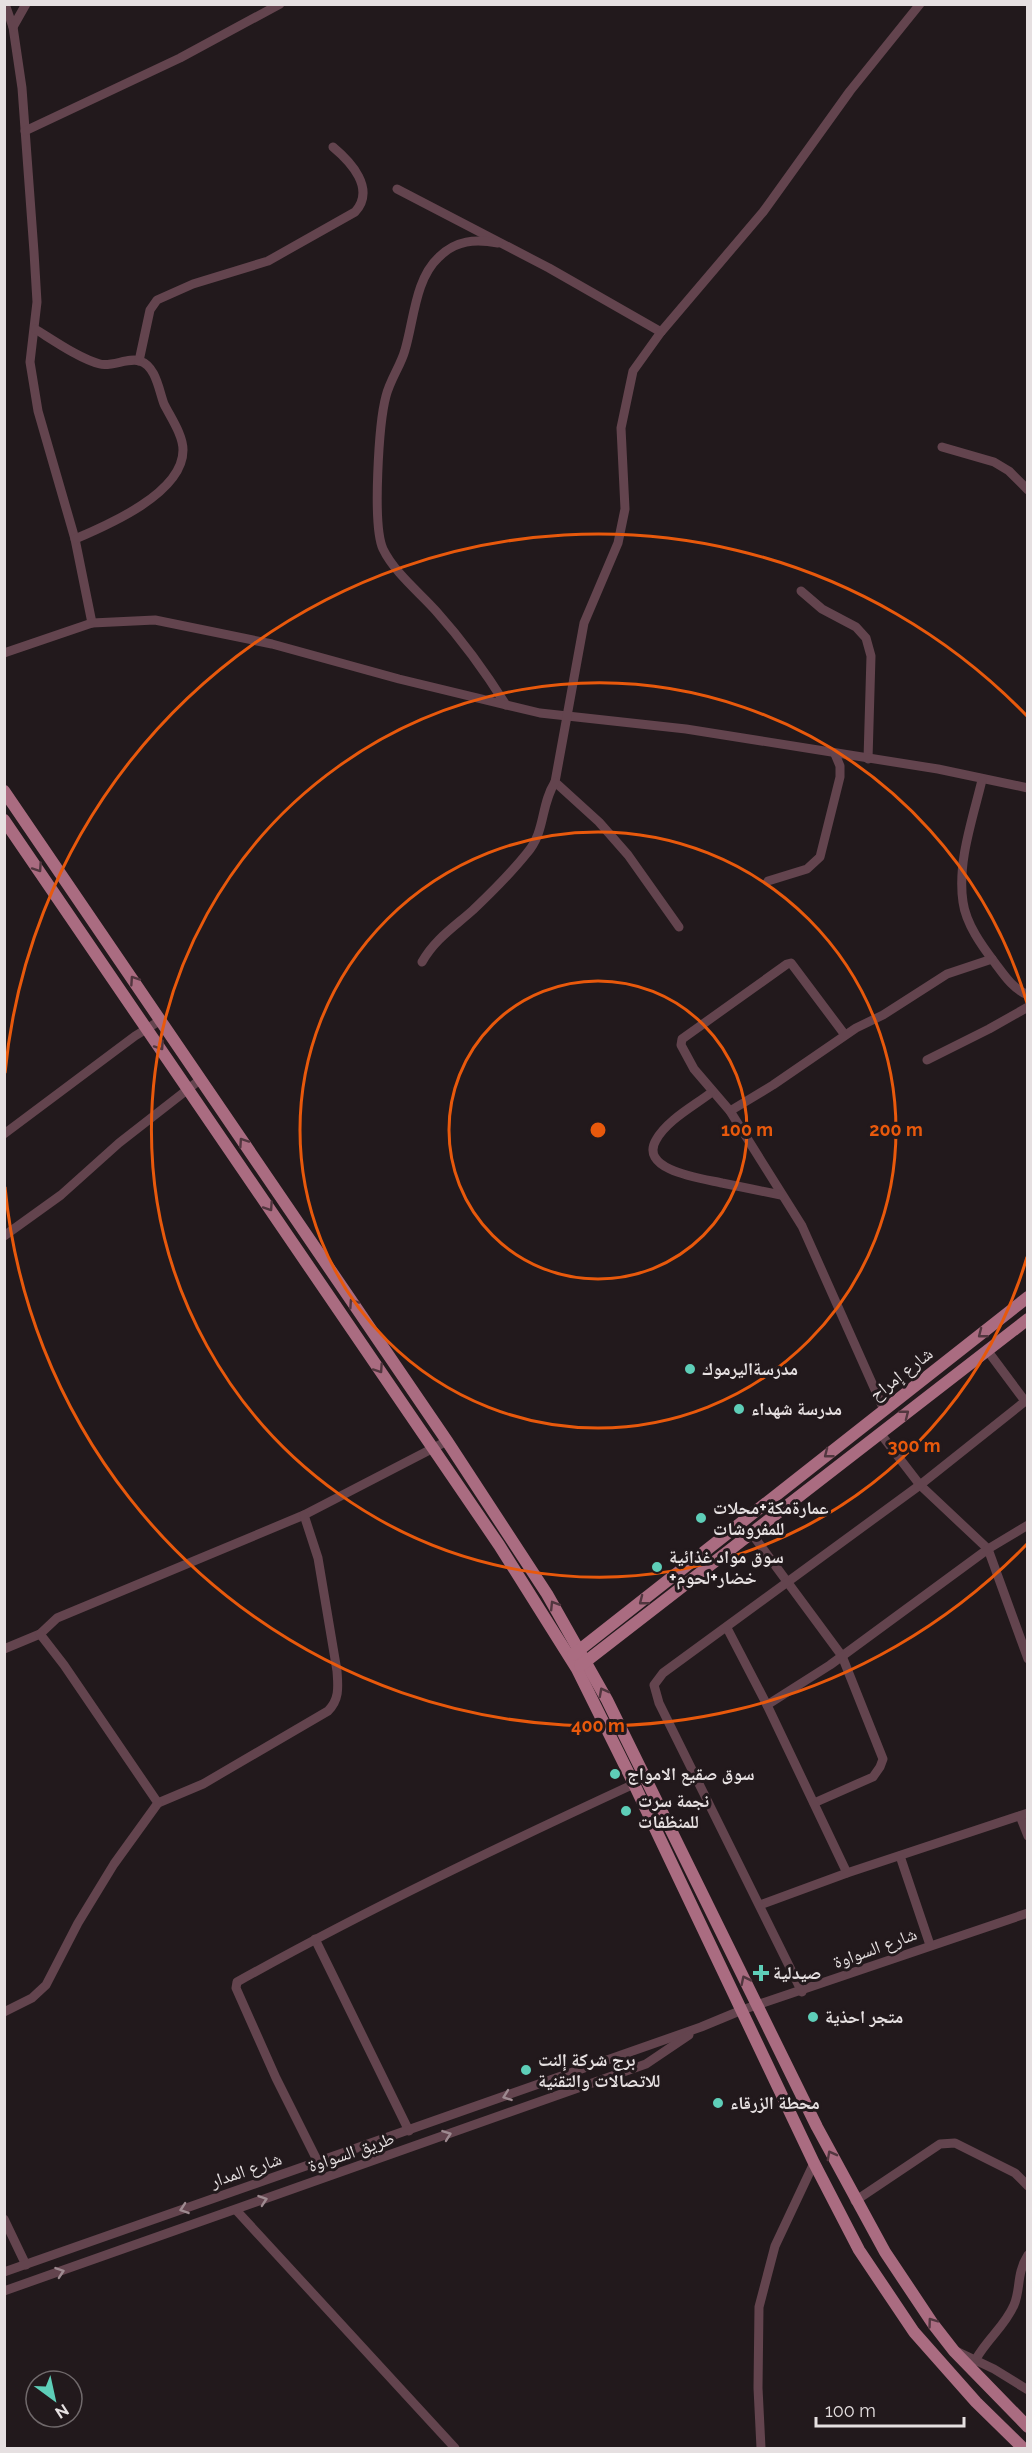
<svg xmlns="http://www.w3.org/2000/svg" width="1032" height="2453" viewBox="0 0 1032 2453" font-family="Raleway,'Noto Naskh Arabic',sans-serif">
<style>
.lines{fill:none;stroke-linecap:round;stroke-linejoin:round}
.minor{stroke:#63444e;stroke-width:9}
.major{stroke:#aa6c81;stroke-width:12}
.oneway{stroke:#52363f}
.oneway2{stroke:#9e8a90}
.ring{fill:none;stroke:#e8590c;stroke-width:3}
.poi-dot{fill:#5eceb8;stroke:#22191c;stroke-width:2}
.labels{text-anchor:middle;stroke-width:6;stroke-linejoin:round;paint-order:stroke}
.poi-label{font-size:18px;font-weight:bold;fill:#e6e0e1;stroke:#22191c;text-anchor:start}
.street-label{font-size:18px;fill:#e6e0e1;stroke:#22191c}
.centre{fill:#e8590c;stroke:#22191c;stroke-width:3}
.ring-label{font-size:18px;text-anchor:middle;font-weight:bold;fill:#e8590c;stroke:#22191c;stroke-width:6;stroke-linejoin:round;paint-order:stroke}
</style>
<rect width="100%" height="100%" fill="#22191c"/>
<g class="lines">
<!-- minor -->
<g class="minor">
<path d="M 5,4 L 13,27 L 22,88 L 34,252 L 37,302 L 30,362 L 38,411 L 75,539 L 92,623"/>
<path d="M 13,27 L 26,4"/>
<path d="M 25,131 L 180,58 L 280,4"/>
<path d="M 397,189 L 549,268 L 661,332"/>
<path d="M 498,243 C 475,239 456,240 439,257 C 415,279 414,320 405,350 C 401,365 390,380 386,396 C 379,422 372,525 383,549 C 394,572 419,592 436,611 C 462,640 486,673 506,705"/>
<path d="M 35,329 C 53,340 80,359 100,364 C 112,367 129,357 140,361 C 156,366 159,391 164,404 C 171,418 183,435 183,450 C 183,493 108,525 75,539"/>
<path d="M 139,361 L 150,310 L 157,300 L 193,284 L 268,261 L 355,212 C 376,189 351,162 333,147"/>
<path d="M 942,447 L 994,462 L 1009,471 L 1028,490"/>
<path d="M 801,591 L 822,609 L 856,627 L 866,638 L 871,656 L 868,759"/>
<path d="M 4,653 L 92,623 L 155,620 L 272,644 L 399,679 L 540,713 L 686,729 L 938,769 L 1028,788"/>
<path d="M 982,780 C 973,818 957,862 963,902 C 966,924 982,946 995,963 C 1004,975 1013,989 1028,995"/>
<path d="M 768,881 L 807,869 L 820,857 L 840,777 L 840,766 L 835,754"/>
<path d="M 679,927 L 628,855 L 599,822 L 555,782 L 584,623 L 618,543 L 625,509 L 621,428 L 633,371 L 661,332 L 763,212 L 850,91 L 920,4"/>
<path d="M 422,962 C 435,939 454,927 473,910 C 491,893 511,873 527,853 C 546,831 540,806 555,782"/>
<path d="M 845,1035 L 791,963 L 787,964 L 682,1039 L 681,1045 L 694,1069 L 730,1111 L 802,1226 L 884,1410"/>
<path d="M 927,1060 L 989,1029 L 1028,1007"/>
<path d="M 712,1092 C 694,1106 667,1120 656,1140 C 638,1171 705,1179 722,1183 C 742,1187 761,1191 781,1195"/>
<path d="M 730,1111 L 773,1085 L 856,1028 L 883,1015 L 947,974 L 992,959"/>
<path d="M 4,1134 L 135,1036 L 161,1020"/>
<path d="M 4,1236 L 61,1195 L 119,1143 L 201,1079"/>
<path d="M 987,1350 L 1025,1401"/>
<path d="M 880,1433 L 920,1485 L 988,1549 L 1028,1659"/>
<path d="M 752,1534 L 842,1656 L 883,1759 L 880,1767 L 873,1777 L 814,1803"/>
<path d="M 727,1628 L 767,1705 L 847,1873"/>
<path d="M 4,1649 L 40,1634 L 57,1618 L 304,1515 L 447,1441"/>
<path d="M 767,1705 L 830,1665 L 988,1549 L 1028,1525"/>
<path d="M 158,1803 L 203,1784 L 328,1711 C 340,1699 338,1686 337,1671 L 318,1558 L 304,1515"/>
<path d="M 1020,1816 L 1028,1836"/>
<path d="M 900,1856 L 930,1945"/>
<path d="M 760,1905 L 847,1873 L 1028,1813"/>
<path d="M 315,1939 L 409,2131"/>
<path d="M 802,1992 L 659,1703 L 654,1685 L 663,1673 L 920,1485 L 1028,1399"/>
<path d="M 4,2012 L 32,1998 L 46,1985 L 78,1923 L 114,1864 L 158,1803 L 64,1665 L 40,1634"/>
<path d="M 318,2162 L 276,2078 L 236,1988 L 237,1982 C 366,1910 500,1846 634,1784"/>
<path d="M 855,2201 L 940,2144 L 955,2143 L 1015,2173 L 1028,2186"/>
<path d="M 236,2210 L 455,2448"/>
<path d="M 4,2219 L 26,2265"/>
<path d="M 4,2272 L 701,2027 L 742,2010 L 1028,1913"/>
<path d="M 4,2291 L 646,2064 L 689,2035"/>
<path d="M 956,2351 L 994,2369 L 1028,2390"/>
<path d="M 976,2359 C 988,2338 1005,2326 1014,2305 C 1021,2289 1016,2274 1028,2255"/>
<path d="M 761,2448 L 758,2388 L 759,2307 L 775,2246 L 814,2163"/>
</g>
<!-- major -->
<g class="major">
<path d="M 4,791 L 447,1441 L 547,1594 L 607,1700 L 817,2127 L 885,2252 L 933,2324 L 954,2351 L 1028,2427"/>
<path d="M 4,820 L 499,1545 L 577,1669 L 634,1784 L 814,2163 L 859,2250 L 914,2332 L 976,2402 L 1023,2448"/>
<path d="M 573,1655 L 1028,1297"/>
<path d="M 580,1666 L 1028,1319"/>
</g>
</g>
<!-- one-way arrows -->
<defs><path id="oneway-chevron" d="M-2-3.5L2.5 0L-2 3.5" fill="none" stroke-width="1.6" stroke-linecap="round" stroke-linejoin="round" transform="scale(1.5)"/></defs>
<g class="oneway">
<use href="#oneway-chevron" transform="translate(38 868) rotate(56)"/>
<use href="#oneway-chevron" transform="translate(134 980) rotate(-124)"/>
<use href="#oneway-chevron" transform="translate(160 1046) rotate(56)"/>
<use href="#oneway-chevron" transform="translate(243 1142) rotate(-124)"/>
<use href="#oneway-chevron" transform="translate(269 1207) rotate(56)"/>
<use href="#oneway-chevron" transform="translate(353 1303) rotate(-124)"/>
<use href="#oneway-chevron" transform="translate(982 1334) rotate(142)"/>
<use href="#oneway-chevron" transform="translate(379 1369) rotate(56)"/>
<use href="#oneway-chevron" transform="translate(905 1414) rotate(-38)"/>
<use href="#oneway-chevron" transform="translate(828 1454) rotate(142)"/>
<use href="#oneway-chevron" transform="translate(643 1601) rotate(142)"/>
<use href="#oneway-chevron" transform="translate(554 1605) rotate(-122)"/>
<use href="#oneway-chevron" transform="translate(603 1692) rotate(-118)"/>
<use href="#oneway-chevron" transform="translate(745 1980) rotate(-116)"/>
<use href="#oneway-chevron" transform="translate(831 2155) rotate(-118)"/>
<use href="#oneway-chevron" transform="translate(932 2322) rotate(-126)"/>
</g>
<g class="oneway2">
<use href="#oneway-chevron" transform="translate(507 2096) rotate(160)"/>
<use href="#oneway-chevron" transform="translate(447 2135) rotate(-20)"/>
<use href="#oneway-chevron" transform="translate(263 2200) rotate(-19)"/>
<use href="#oneway-chevron" transform="translate(184 2209) rotate(161)"/>
<use href="#oneway-chevron" transform="translate(60 2272) rotate(-19)"/>
</g>
<!-- distance rings -->
<g class="ring">
<circle cx="598" cy="1130" r="149"/>
<circle cx="598" cy="1130" r="298"/>
<path d="M1027 1257A447 447 0 1 1 1027 1003"/>
<path d="M1027 1544A596 596 0 0 1 5 1187M5 1073A596 596 0 0 1 1027 716"/>
</g>
<!-- markers -->
<g class="poi-dot">
<circle cx="690" cy="1369" r="6"/>
<circle cx="739" cy="1409" r="6"/>
<circle cx="701" cy="1518" r="6"/>
<circle cx="657" cy="1567" r="6"/>
<circle cx="615" cy="1774" r="6"/>
<circle cx="626" cy="1811" r="6"/>
<path d="M758 1964h6v6h6v6h-6v6h-6v-6h-6v-6h6z"/>
<circle cx="813" cy="2017" r="6"/>
<circle cx="526" cy="2070" r="6"/>
<circle cx="718" cy="2103" r="6"/>
</g>
<g class="labels">
<!-- poi labels -->
<g class="poi-label">
<text x="702" y="1375">مدرسةاليرموك</text>
<text x="751" y="1415">مدرسة شهداء</text>
<text x="713" y="1514">عمارةمكة+محلات<tspan x="713" dy="21">للمفروشات</tspan></text>
<text x="669" y="1563">سوق مواد غذائية<tspan x="669" dy="21">+خضار+لحوم</tspan></text>
<text x="627" y="1780">سوق صقيع الامواج</text>
<text x="638" y="1807">نجمة سرت<tspan x="638" dy="21">للمنظفات</tspan></text>
<text x="773" y="1979">صيدلية</text>
<text x="825" y="2023">متجر احذية</text>
<text x="538" y="2066">برج شركة إلنت<tspan x="538" dy="21">للاتصالات والتقنية</tspan></text>
<text x="730" y="2109">محطة الزرقاء</text>
</g>
<!-- street labels -->
<g class="street-label">
<text transform="translate(901 1374) rotate(-38)" y="6">شارع إمراح</text>
<text transform="translate(875 1948) rotate(-20)" y="6">شارع السواوة</text>
<text transform="translate(351 2152) rotate(-19)" y="6">طريق السواوة</text>
<text transform="translate(246 2170) rotate(-19)" y="6">شارع المدار</text>
</g>
</g>
<circle cx="598" cy="1130" r="9" class="centre"/>
<g class="ring-label">
<text x="747" y="1136">100 m</text>
<text x="896" y="1136">200 m</text>
<text x="914" y="1452">300 m</text>
<text x="598" y="1732">400 m</text>
</g>
<!-- border -->
<rect width="1032" height="2453" fill="none" stroke="#e6e0e1" stroke-width="12"/>
<!-- north arrow -->
<g transform="translate(54 2399) rotate(147)"><circle r="28" fill="#22191c" stroke="#70696b" stroke-width="1.5"/>
<path d="M0-4.5L10 22L0 15L-10 22Z" fill="#5eceb8"/>
<text y="-9" font-size="16" font-weight="bold" text-anchor="middle" fill="#e6e0e1">N</text>
</g>
<!-- scale -->
<path d="M816 2417v9h148v-9" fill="none" stroke="#e6e0e1" stroke-width="3"/>
<text x="825" y="2417" font-size="18" fill="#e6e0e1" stroke="#22191c" stroke-width="4.5" paint-order="stroke">100 m</text>
</svg>
